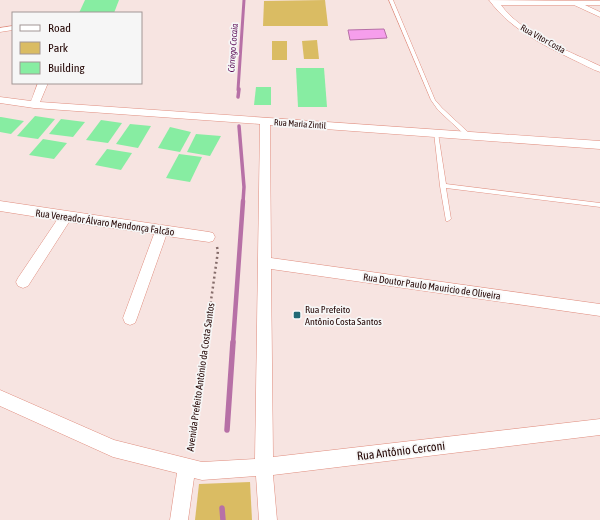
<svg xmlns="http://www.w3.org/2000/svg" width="600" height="520" viewBox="0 0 600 520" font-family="'Asap Condensed',sans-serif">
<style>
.green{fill:#dabc63}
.water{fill:#f69eec;stroke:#b770a6}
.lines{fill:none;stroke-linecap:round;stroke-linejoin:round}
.stream-far3{stroke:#b770a6;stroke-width:3}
.stream-far2{stroke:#b770a6;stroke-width:3.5}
.stream-far1{stroke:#b770a6;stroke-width:4.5}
.stream{stroke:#b770a6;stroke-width:5.5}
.building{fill:#87eda2}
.service-casing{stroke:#e08d7e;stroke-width:1}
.minor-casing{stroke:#e08d7e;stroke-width:1}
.path-far1{stroke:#856c6a;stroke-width:2.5;stroke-dasharray:2 3;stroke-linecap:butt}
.path{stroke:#856c6a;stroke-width:3;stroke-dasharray:2.5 4;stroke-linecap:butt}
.service{fill:#fff;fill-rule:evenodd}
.minor{fill:#fff;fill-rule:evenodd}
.poi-dot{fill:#216a76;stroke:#f6f6f6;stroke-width:1.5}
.labels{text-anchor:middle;stroke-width:3.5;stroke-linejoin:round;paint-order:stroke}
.far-street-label{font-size:9px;fill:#240604;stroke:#f6f6f6}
.far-water-label{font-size:9px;font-style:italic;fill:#5b0c56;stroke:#f6f6f6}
.street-label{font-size:10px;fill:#240604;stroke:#f6f6f6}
.poi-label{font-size:10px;fill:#240604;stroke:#f6f6f6;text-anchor:start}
.near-street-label{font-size:12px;fill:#240604;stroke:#f6f6f6}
</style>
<rect width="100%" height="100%" fill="#f7e4e1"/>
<!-- green -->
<g class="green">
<path d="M 325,0 L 328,26 L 263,26 L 264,1 Z"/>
<path d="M 317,40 L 319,59 L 304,59 L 302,41 Z"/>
<rect x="272" y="41" width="15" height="19"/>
<path d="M 250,482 L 252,520 L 195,520 L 199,484 Z"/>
</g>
<!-- water -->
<path class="water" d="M 384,29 L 387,38 L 350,40 L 348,30 Z"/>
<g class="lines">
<!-- stream-far3 -->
<path class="stream-far3" d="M 238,90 L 244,0"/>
<!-- stream-far2 -->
<g class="stream-far2">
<path d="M 238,97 L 239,89"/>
<path d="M 239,126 L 244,187 L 243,202"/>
</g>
<!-- stream-far1 -->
<path class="stream-far1" d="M 233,343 L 243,201"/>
<!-- stream -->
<g class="stream">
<path d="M 227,430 L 233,342"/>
<path d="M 222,508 L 223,520"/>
</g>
</g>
<!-- building -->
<g class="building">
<path d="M 85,0 L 119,0 L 114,13 L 79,13 Z"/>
<path d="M 296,68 L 324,68 L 327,107 L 298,107 Z"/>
<path d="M 256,87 L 271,87 L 271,105 L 254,105 Z"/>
<path d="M 35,116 L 55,119 L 38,139 L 17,136 Z"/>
<path d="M 0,117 L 1,117 L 24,121 L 11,134 L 0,132 Z"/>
<path d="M 61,119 L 85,122 L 73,137 L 49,134 Z"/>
<path d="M 101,120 L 122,123 L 108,143 L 86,140 Z"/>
<path d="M 130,124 L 151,126 L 138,148 L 116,144 Z"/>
<path d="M 170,127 L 191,132 L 180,152 L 158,148 Z"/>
<path d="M 196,134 L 221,136 L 210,156 L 187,152 Z"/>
<path d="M 43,139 L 67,143 L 54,159 L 29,155 Z"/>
<path d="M 107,149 L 132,153 L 121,170 L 95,165 Z"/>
<path d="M 179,154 L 202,157 L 190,182 L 166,178 Z"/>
</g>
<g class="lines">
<!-- service casing -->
<g class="service-casing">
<g id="service">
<path d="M 389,0 L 393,0 L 435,100 L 442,108 L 470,134 L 470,136 L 466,136 L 438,110 L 431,100 Z"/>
<path d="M 436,131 L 438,133 L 446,184 L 600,203 L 600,207 L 446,188 L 451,219 L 448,221 L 446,221 L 440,186 L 434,133 Z"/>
</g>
</g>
<!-- minor casing -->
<g class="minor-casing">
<g id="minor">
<path d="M 489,0 L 600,1 L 600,5 L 585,5 L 600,12 L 600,17 L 574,5 L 501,5 C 522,34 569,51 600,66 L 600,72 C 591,69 583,64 574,60 C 543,45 510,29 489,0 Z"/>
<path d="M 13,26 L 13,30 L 0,32 L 0,28 Z"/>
<path d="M 38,83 L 48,83 L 40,102 L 600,141 L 600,149 L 270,125 L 271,258 L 600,304 L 600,316 L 271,269 L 273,457 L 600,419 L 600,435 L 273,475 L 277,520 L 259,520 L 256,476 L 202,480 L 194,478 L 188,520 L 170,520 L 177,473 L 113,457 L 0,406 L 0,390 L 114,440 L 202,462 L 255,459 L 260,124 L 34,108 L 0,103 L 0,97 L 31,101 Z"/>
<path d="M 0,201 L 209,232 L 213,233 L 215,237 L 213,241 L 209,242 L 166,236 L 137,318 L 135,323 L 130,325 L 125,323 L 123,318 L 154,234 L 69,222 L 28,286 L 23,288 L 18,286 L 16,282 L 18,278 L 57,220 L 0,211 Z"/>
</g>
</g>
<!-- path-far1 -->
<path class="path-far1" d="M 205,343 L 218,251 L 217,247"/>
<!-- path -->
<path class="path" d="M 189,451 L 205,342"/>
<!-- service -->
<use href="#service" class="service"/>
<!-- minor -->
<use href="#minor" class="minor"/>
</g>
<!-- markers -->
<rect class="poi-dot" x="293" y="311" width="8" height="8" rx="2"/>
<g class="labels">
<!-- far-street labels -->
<g class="far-street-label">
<text transform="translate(543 39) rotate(29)" y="3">Rua Vitor Costa</text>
<text transform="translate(300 124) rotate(4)" y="3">Rua Maria Zintil</text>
</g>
<!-- far-water labels -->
<g class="far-water-label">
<text transform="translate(233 48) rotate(-86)" y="3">Córrego Cocaia</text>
</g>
<!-- street labels -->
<g class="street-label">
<text transform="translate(105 222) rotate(8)" y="4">Rua Vereador Álvaro Mendonça Falcão</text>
<text transform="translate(432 286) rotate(8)" y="4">Rua Doutor Paulo Mauricio de Oliveira</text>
<text transform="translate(200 377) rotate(-82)" y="4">Avenida Prefeito Antônio da Costa Santos</text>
</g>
<!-- poi labels -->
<g class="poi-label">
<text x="305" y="313">Rua Prefeito<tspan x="305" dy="12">Antônio Costa Santos</tspan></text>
</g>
<!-- near-street labels -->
<g class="near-street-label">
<text transform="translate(401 451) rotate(-7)" y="4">Rua Antônio Cerconi</text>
</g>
</g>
<!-- legend -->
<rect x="12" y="12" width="130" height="72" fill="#f6f6f6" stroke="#a29695"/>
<rect x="20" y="25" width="20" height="6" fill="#ffffff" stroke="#a29695"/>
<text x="48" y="32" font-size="12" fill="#240604">Road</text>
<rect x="20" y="42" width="20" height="12" fill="#dabc63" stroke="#a29695"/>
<text x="48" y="52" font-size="12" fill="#240604">Park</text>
<rect x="20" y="62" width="20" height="12" fill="#87eda2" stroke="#a29695"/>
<text x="48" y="72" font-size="12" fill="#240604">Building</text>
</svg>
